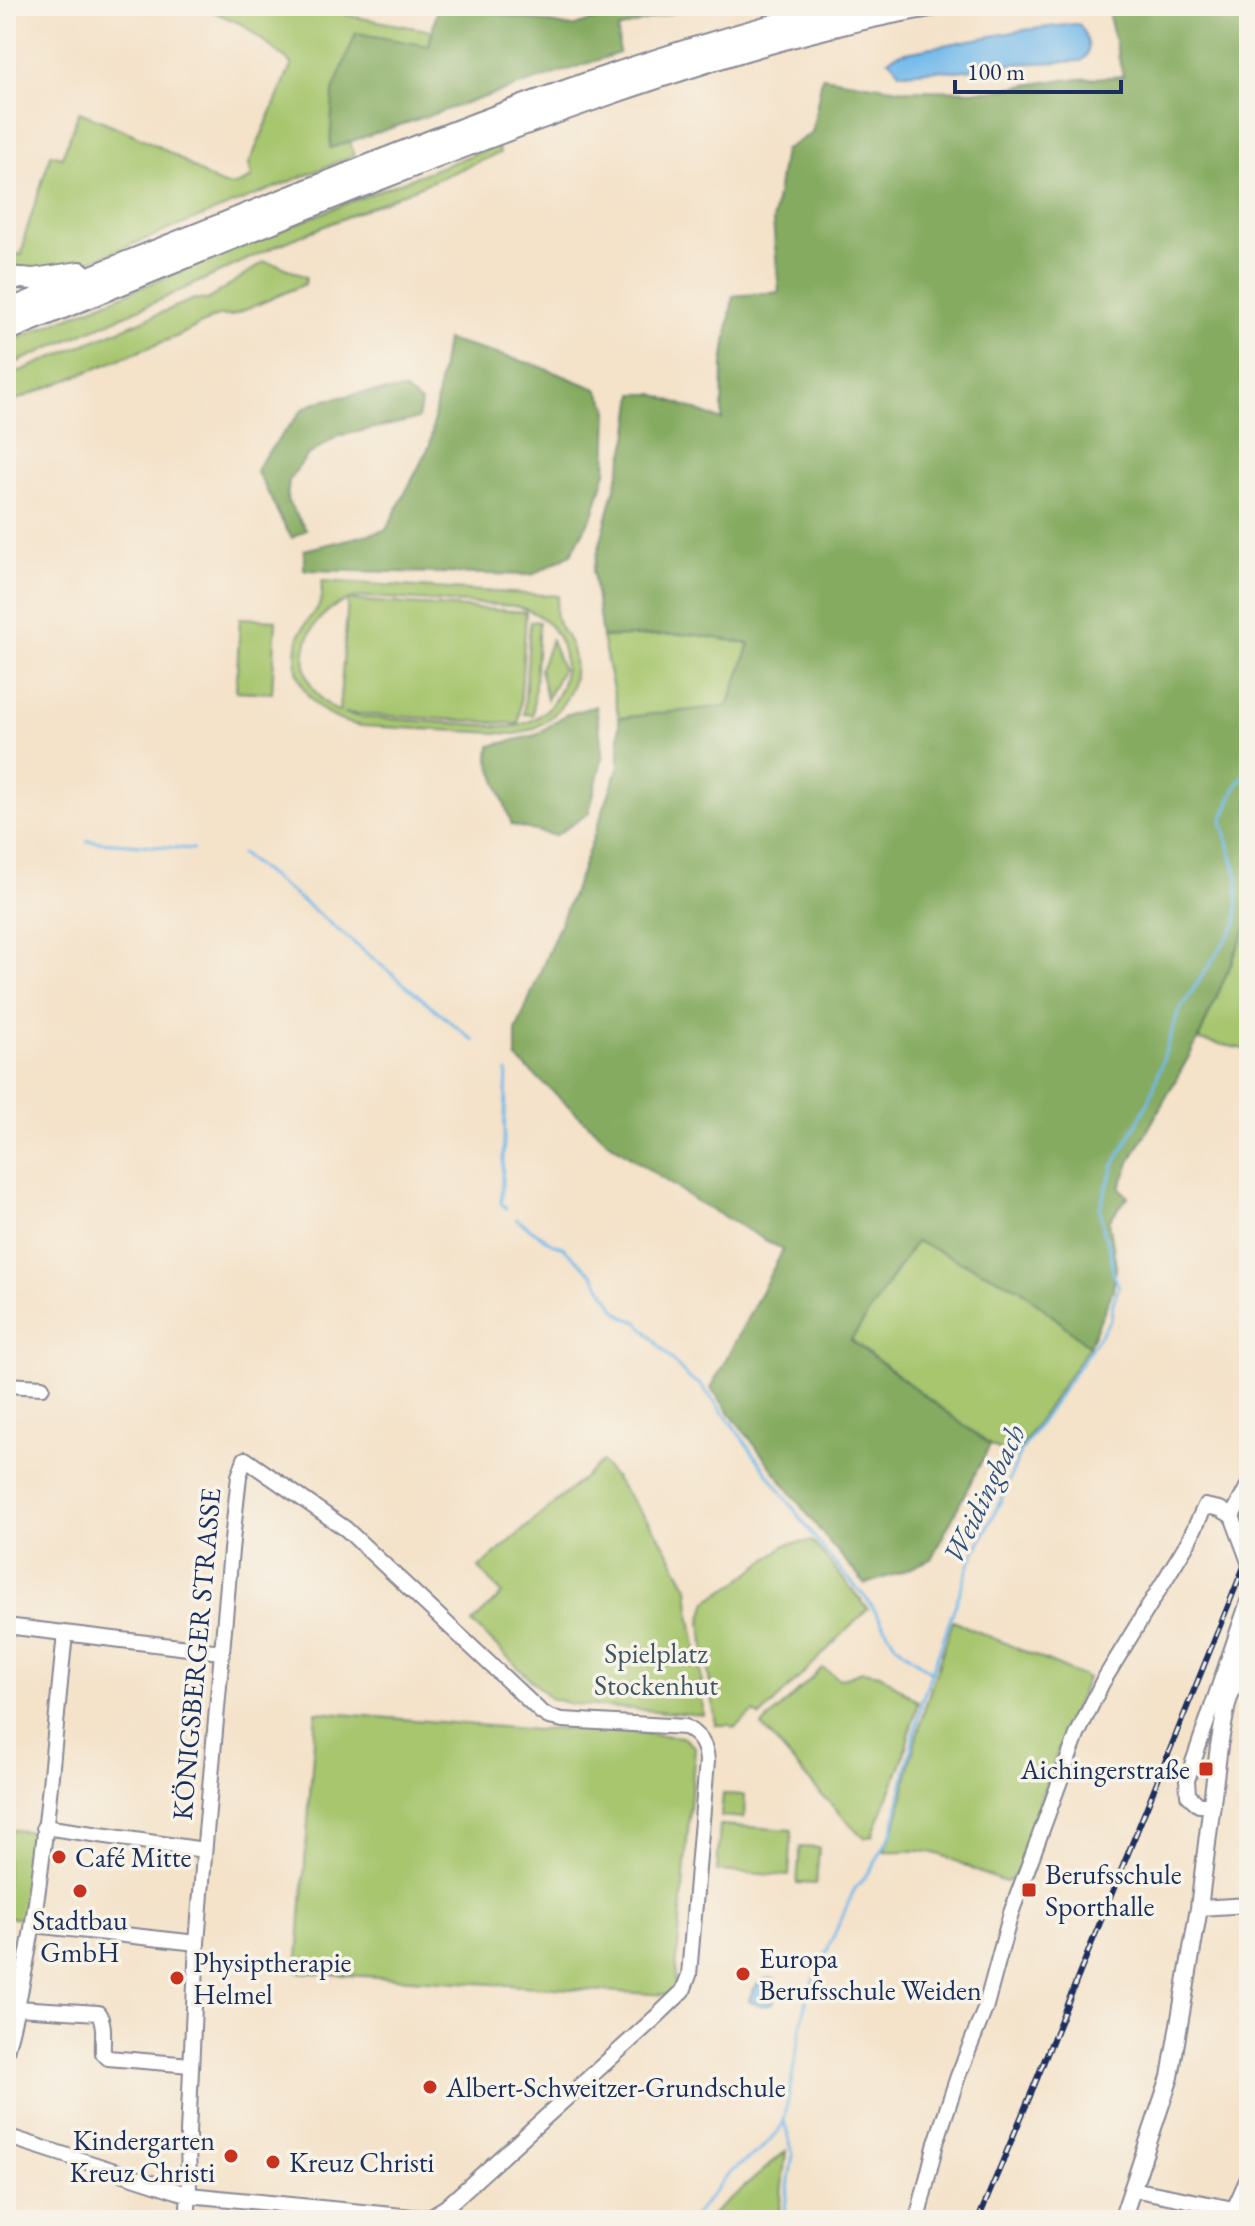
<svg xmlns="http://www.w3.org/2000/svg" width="1255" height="2226" viewBox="0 0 1255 2226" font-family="'EB Garamond',serif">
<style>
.green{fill:#a7c66e;stroke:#617a66;stroke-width:2;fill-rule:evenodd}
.forest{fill:#85ab61;stroke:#506d60;stroke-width:2}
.water{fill:#73baeb;stroke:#4774a4;stroke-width:2}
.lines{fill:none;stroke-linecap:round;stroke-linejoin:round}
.stream{stroke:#73baeb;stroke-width:3}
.minor-casing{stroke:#888894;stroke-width:18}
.major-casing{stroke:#888894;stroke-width:20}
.highway-casing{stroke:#888894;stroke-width:24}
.minor{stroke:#fff;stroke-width:14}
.major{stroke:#fff;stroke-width:16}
.highway{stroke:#fff;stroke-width:20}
.rail-casing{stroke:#1b2f5e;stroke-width:6}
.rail{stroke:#f7f3e8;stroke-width:3;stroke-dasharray:9;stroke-linecap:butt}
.poi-dot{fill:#c8321e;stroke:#f7f3e8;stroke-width:3}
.labels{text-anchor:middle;stroke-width:7;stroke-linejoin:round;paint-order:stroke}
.park-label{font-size:28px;fill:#3e5562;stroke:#f7f3e8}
.street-label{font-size:28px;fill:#1b2f5e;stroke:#f7f3e8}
.poi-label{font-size:28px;fill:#1b2f5e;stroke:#f7f3e8;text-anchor:start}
.water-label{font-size:30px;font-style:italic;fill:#315281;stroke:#f7f3e8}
</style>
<rect width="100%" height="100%" fill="#f7f3e8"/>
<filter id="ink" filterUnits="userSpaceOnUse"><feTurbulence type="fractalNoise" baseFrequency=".0125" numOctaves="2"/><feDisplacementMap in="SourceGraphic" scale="16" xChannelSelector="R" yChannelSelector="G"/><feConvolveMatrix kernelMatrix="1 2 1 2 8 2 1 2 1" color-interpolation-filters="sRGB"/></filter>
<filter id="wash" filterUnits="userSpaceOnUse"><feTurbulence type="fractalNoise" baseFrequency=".006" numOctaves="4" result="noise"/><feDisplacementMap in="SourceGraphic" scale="32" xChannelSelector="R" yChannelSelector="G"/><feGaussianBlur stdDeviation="1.8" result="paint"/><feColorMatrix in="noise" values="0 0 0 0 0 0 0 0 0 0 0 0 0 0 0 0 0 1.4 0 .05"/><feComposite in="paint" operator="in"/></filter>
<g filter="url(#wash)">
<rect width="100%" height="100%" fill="#f4e2c9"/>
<!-- green -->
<g class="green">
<path d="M 200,6 L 328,6 L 350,16 L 432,31 L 429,46 L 330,147 L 350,141 L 354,156 L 83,264 L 67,268 L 6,271 L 6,252 L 22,255 L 25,235 L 51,154 L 62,157 L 79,112 C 111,124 142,137 172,154 C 189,163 204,177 221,184 C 232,188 242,183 252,178 L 249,164 L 292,64 L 242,24 Z"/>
<path d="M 497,145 L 500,153 L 274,247 L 162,299 L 6,367 L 6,343 L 339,206 Z"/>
<path d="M 264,262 L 279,265 L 306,277 L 305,284 L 231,316 L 217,316 L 178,336 L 6,404 L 6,377 L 194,299 L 207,300 Z"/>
<path d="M 322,581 L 558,596 C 557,604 554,615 557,621 C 562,631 569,638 572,649 C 583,690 555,726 516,734 L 363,726 C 319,721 286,684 299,637 C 303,624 311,617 319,606 C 323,600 321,589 322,581 ZM 369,597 L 513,606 C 584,618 581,717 510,727 L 360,717 L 343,713 L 519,724 L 526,612 L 348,600 L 339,712 C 279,680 303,598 369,597 Z"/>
<path d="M 240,618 L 276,620 L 272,693 L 236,691 Z"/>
<path d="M 530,621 L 539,622 L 533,715 L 524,714 Z"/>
<path d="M 691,634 L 750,643 L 728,706 L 619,718 L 602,637 Z"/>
<path d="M 551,640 L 562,669 L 547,699 L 540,669 Z"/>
<path d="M 1249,922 L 1249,1050 L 1198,1040 Z"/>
<path d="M 916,1241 L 1019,1288 L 1089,1346 L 1014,1457 L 990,1445 L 851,1340 Z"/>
<path d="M 602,1462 L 658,1534 L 688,1587 L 691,1619 L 701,1673 L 703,1715 L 571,1704 L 550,1698 L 472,1623 L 502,1594 L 479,1568 Z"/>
<path d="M 812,1541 L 868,1609 L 760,1717 L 754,1712 L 734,1728 L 730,1725 L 716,1725 L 701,1622 L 707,1601 L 739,1581 L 787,1544 Z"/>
<path d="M 953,1621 L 1087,1678 L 1048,1776 L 1019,1872 L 1007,1882 C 980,1877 957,1857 929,1852 C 914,1849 899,1852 884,1851 C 901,1820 904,1784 913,1751 C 924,1707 938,1664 953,1621 Z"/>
<path d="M 822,1668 L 840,1679 L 862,1671 L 880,1674 L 918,1702 L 902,1762 L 872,1836 L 864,1838 L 821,1794 L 762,1726 Z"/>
<path d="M 316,1712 L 537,1730 L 586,1728 L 682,1737 L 695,1747 L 675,1984 L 668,1995 L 297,1972 Z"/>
<path d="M 723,1794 L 745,1795 L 744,1818 L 721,1816 Z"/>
<path d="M 720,1825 L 792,1830 L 789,1876 L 717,1871 Z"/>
<path d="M 6,1829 L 41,1833 L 30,1920 L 6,1917 Z"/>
<path d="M 800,1847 L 819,1848 L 816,1884 L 797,1883 Z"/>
<path d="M 786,2151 L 778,2220 L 706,2220 Z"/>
</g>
<!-- forest -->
<g class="forest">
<path d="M 438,6 L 455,6 L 572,27 L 638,6 L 694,6 L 618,29 L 619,53 L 330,148 L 333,91 L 356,33 L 429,46 Z"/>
<path d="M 1249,6 L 1249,922 L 1198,1040 L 1131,1160 L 1120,1188 L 1128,1197 L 1109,1220 L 1116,1267 L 1113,1290 L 1089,1346 L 1019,1288 L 916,1241 L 851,1340 L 990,1445 L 931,1559 L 902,1572 L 865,1584 L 821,1532 L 711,1388 L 783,1250 L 694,1200 L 607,1141 L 516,1058 L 516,1031 L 578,880 L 619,766 L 619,718 L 728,706 L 750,644 L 691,634 L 602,637 L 593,571 L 628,438 L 634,394 L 654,394 L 722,420 L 723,364 L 733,296 L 779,292 L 773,221 L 784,150 L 812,133 L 822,77 L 905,90 L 990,91 L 1051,81 L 1123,76 L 1107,7 Z"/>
<path d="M 446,340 L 536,365 L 597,389 L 608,407 L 606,471 L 594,512 L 571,554 L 532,575 L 304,570 L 304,550 L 386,530 L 430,445 Z"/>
<path d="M 404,390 L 421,403 L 418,419 L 338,436 L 307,456 L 289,480 L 287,500 L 306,530 L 292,538 C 277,516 270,493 256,471 L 261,461 L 303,409 L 317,402 L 361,393 Z"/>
<path d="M 596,706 L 603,755 L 589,813 L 555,836 L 512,825 L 489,760 L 490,746 L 536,735 L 565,715 Z"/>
</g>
<!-- water -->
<g class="water">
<path d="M 1075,24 L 1080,25 C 1087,36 1094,53 1081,61 L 1013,64 L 957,71 L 939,70 L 904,73 L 899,72 L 894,64 L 888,60 L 895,55 L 906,52 L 1024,30 Z"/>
<path d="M 769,1978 L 775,1979 L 774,2001 C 767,2008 757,2006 749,2001 C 751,1991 758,1980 769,1978 Z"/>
</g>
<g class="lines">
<!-- stream -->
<g class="stream">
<path d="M 87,841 L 193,849"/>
<path d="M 241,854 L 310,907 L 474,1041"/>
<path d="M 506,1208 L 501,1203 L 507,1072"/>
<path d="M 516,1219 L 551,1243 L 563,1247 L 594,1276 L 615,1308 L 624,1317 L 638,1322 L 688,1378 L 701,1385 L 726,1416 L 826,1553 L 870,1603 L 896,1645 L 931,1672"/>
<path d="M 691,2220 L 729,2173 L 758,2152 L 778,2132 L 784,2121"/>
<path d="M 783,2220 L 793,2154 L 784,2121 L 807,1996 L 854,1890 L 874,1865 L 892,1832 L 922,1700 L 971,1560 L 1003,1496 L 1021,1451 L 1111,1319 L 1113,1303 L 1119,1287 L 1113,1272 L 1110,1248 L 1104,1234 L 1100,1208 L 1114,1165 L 1150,1099 L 1178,1013 L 1237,923 L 1238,878 L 1222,821 L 1237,785 L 1249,768"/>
</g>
</g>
</g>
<g filter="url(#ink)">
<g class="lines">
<!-- minor casing -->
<g class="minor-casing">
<g id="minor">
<path d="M 6,1385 L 42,1387"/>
<path d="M 1249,1484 L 1232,1516 L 1249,1562"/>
<path d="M 6,1626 L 221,1652"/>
<path d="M 1213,1805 L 1199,1805 L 1188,1795 L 1187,1780 L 1249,1599"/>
<path d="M 44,1827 L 204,1850"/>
<path d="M 1199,1908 L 1249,1905"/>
<path d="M 34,1925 L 197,1943"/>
<path d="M 17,2008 L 98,2013 C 106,2024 102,2040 103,2053 L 108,2058 L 191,2065"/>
<path d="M 6,2051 C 43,1915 50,1773 65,1634"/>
<path d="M 6,2136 L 189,2195 L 423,2218 L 433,2215 L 446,2207 L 655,2018 L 683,1991 L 689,1975 L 707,1761 C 706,1744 699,1735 685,1727 L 563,1720 L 549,1717 L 541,1712 L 346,1529 L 245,1459 L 239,1476 L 231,1550 L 205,1844 L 197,1943 L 188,2133 L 189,2195 L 187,2220"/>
<path d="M 1132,2189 L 1249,2212"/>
<path d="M 917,2220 L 936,2143 L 958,2076 L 985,2009 L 1011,1913 L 1077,1735 L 1102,1683 L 1188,1542 L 1205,1506 L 1220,1509 L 1232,1516"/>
<path d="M 1231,2220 L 1234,2209 L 1249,2176"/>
</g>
</g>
<!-- major casing -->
<g class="major-casing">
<path id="major" d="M 1122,2220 L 1170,2077 L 1199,1908 L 1219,1746 L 1227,1704 L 1249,1637"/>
</g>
<!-- highway casing -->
<g class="highway-casing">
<g id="highway">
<path d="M 6,277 L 34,279 L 80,272"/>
<path d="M 6,311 C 116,266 226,222 337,178 C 503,111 671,48 846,6"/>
<path d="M 6,331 C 205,251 401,166 604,96 C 709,60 821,24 931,6"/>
</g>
</g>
<!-- minor -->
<use href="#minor" class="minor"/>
<!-- major -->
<use href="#major" class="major"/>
<!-- highway -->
<use href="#highway" class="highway"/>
<!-- rail casing -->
<g class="rail-casing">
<path id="rail" d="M 978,2220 L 1030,2096 L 1249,1554"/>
</g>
<!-- rail -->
<use href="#rail" class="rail"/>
</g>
</g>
<!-- markers -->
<g class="poi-dot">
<rect x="1198" y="1761" width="16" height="16" rx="4"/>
<circle cx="59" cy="1857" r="8"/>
<rect x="1021" y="1882" width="16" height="16" rx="4"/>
<circle cx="80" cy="1891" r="8"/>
<circle cx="743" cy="1974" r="8"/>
<circle cx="177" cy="1978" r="8"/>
<circle cx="430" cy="2087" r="8"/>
<circle cx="231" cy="2156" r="8"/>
<circle cx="273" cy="2162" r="8"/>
</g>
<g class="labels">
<!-- park labels -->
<g class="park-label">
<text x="656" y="1663">Spielplatz<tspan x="656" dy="32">Stockenhut</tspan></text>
</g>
<!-- street labels -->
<g class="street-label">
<text transform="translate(196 1654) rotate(-85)" y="10">KÖNIGSBERGER STRASSE</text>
</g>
<!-- poi labels -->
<g class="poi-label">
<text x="1190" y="1779" text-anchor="end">Aichingerstraße</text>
<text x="75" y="1867">Café Mitte</text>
<text x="1045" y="1884">Berufsschule<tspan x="1045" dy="32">Sporthalle</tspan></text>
<text x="80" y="1930" text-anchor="middle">Stadtbau<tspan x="80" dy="32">GmbH</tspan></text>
<text x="759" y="1968">Europa<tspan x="759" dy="32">Berufsschule Weiden</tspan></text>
<text x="193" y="1972">Physiptherapie<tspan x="193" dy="32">Helmel</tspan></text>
<text x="446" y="2097">Albert-Schweitzer-Grundschule</text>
<text x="215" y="2150" text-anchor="end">Kindergarten<tspan x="215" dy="32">Kreuz Christi</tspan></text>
<text x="289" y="2172">Kreuz Christi</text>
</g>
<!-- water labels -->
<g class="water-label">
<text transform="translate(984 1494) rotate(-64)" y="10">Weidingbach</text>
</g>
</g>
<!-- margin -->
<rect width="1255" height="2226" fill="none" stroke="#f7f3e8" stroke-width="32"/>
<!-- scale -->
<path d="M955 80v12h166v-12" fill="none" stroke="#1b2f5e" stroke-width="4"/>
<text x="967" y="80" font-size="24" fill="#1b2f5e" stroke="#f7f3e8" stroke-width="6" paint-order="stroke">100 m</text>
</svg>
